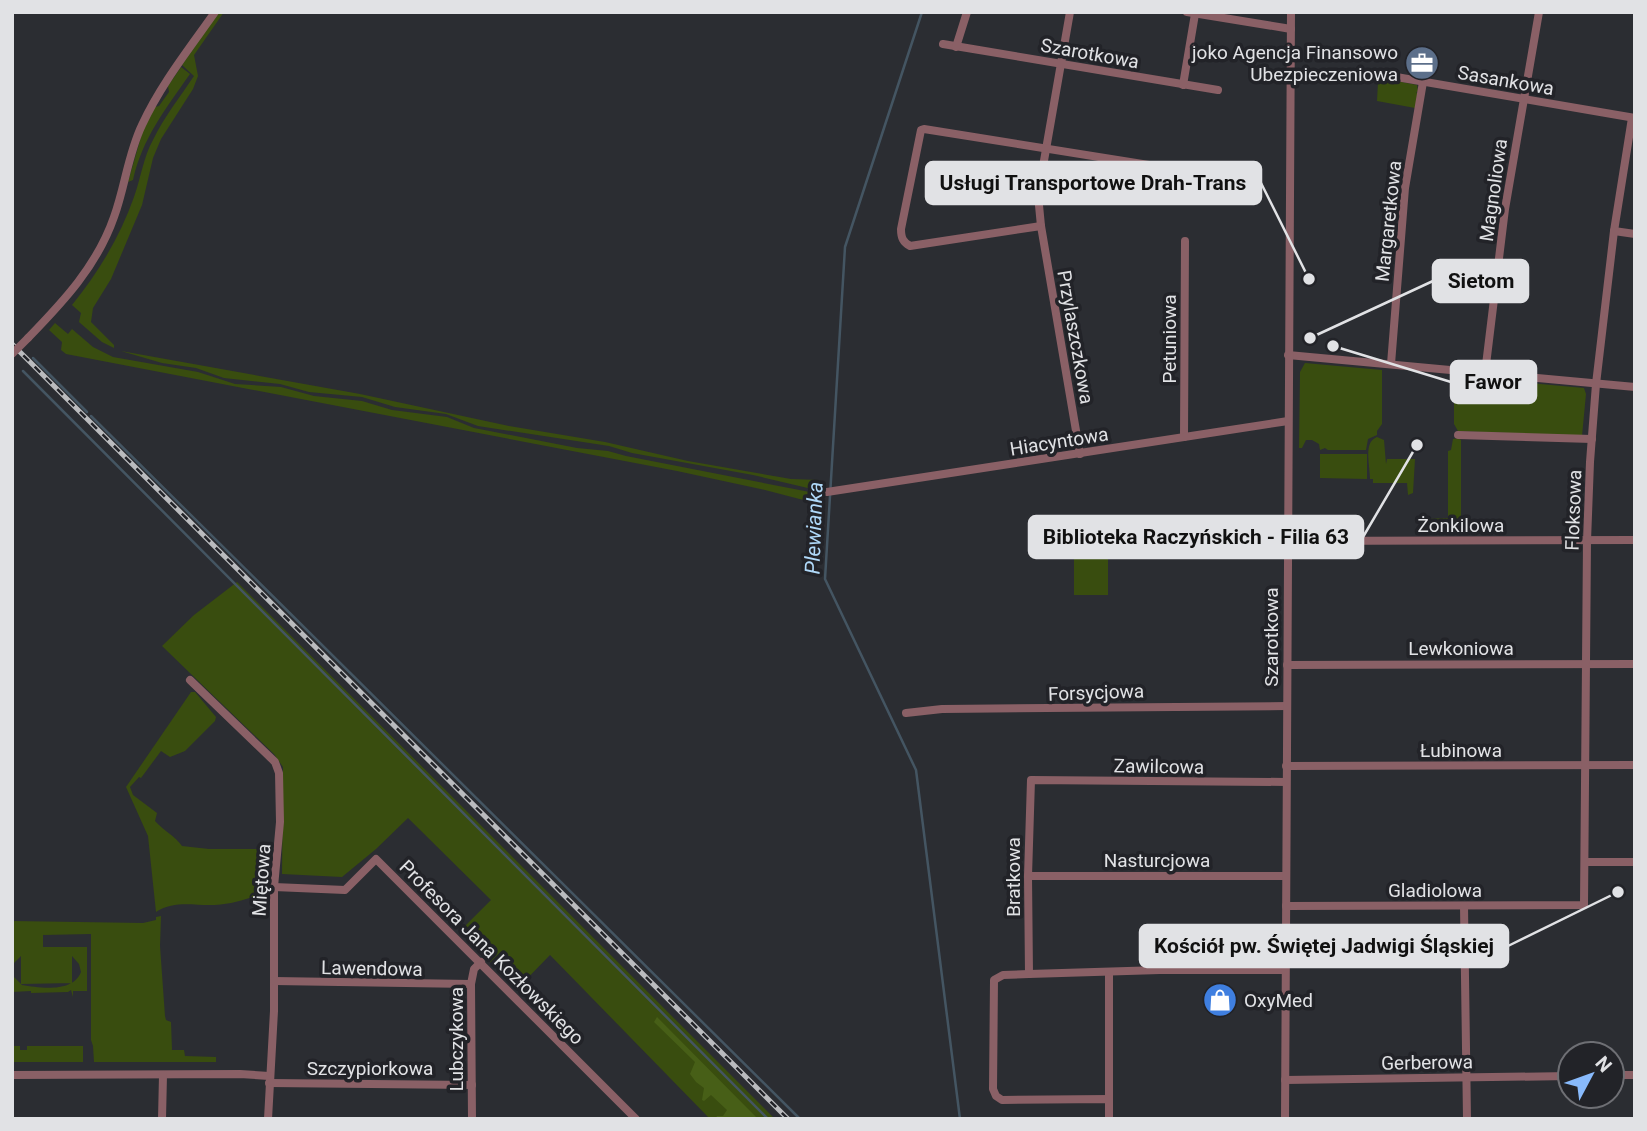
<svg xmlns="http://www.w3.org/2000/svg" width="1647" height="1131" viewBox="0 0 1647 1131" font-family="Roboto,sans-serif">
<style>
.green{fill:#394d0f}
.forest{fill:#475f17}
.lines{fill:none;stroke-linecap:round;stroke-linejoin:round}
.stream{stroke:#445562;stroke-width:2.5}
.street{stroke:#8a6066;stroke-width:8}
.rail-casing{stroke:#babbbe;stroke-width:5}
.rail{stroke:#222328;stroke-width:2.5;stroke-dasharray:8;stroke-linecap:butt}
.street-bridge{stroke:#8a6066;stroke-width:8}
.labels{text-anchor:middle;stroke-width:7;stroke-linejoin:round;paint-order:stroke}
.poi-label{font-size:19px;fill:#e1e2e5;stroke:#222328;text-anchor:end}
.street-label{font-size:19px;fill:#e1e2e5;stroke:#222328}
.water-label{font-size:21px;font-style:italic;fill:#b0d9f9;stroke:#222328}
.leader{fill:none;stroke:#e1e2e5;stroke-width:2.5}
.callout-dot{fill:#e1e2e5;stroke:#222328;stroke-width:2.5}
.callout{fill:#e1e2e5;stroke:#e1e2e5;stroke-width:2.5}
.callout-label{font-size:21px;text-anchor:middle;font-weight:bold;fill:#111}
</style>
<rect width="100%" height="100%" fill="#2b2d32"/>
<!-- green -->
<g class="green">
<path d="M 219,12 L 224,12 L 194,55 L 198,76 L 193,89 L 161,139 L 153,158 L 142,205 L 111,279 L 93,308 L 91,322 L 114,345 L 114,348 L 102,342 L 79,322 L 81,313 L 72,305 C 98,273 120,237 134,197 C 141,178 143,158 153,140 C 164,117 180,97 194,76 L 182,65 Z"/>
<path d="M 181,67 L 190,74 C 166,108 142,139 133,180 L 128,182 L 143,130 L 155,107 L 159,106 L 169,92 L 168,86 Z"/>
<path d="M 1386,79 L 1417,85 L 1418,91 L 1416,93 L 1418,93 L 1415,108 L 1377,101 L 1378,82 Z"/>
<path d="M 55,323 L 68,334 L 72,329 L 93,347 L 113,357 L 198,372 L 235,384 L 281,387 L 314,396 L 362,401 L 392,410 L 447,417 L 474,428 L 577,448 L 608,451 L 626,456 L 820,494 L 821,498 L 819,501 L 811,502 L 765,490 L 677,471 L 66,354 L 61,350 L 62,342 L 49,330 Z"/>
<path d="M 121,351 L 360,394 L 509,426 L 605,442 L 688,461 L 791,479 L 819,480 L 822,482 L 823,488 L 820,490 L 812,489 L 753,475 L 632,453 L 609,446 L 478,426 L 446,414 L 395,407 L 362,397 L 309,392 L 280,384 L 224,378 L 196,368 L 162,363 Z"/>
<path d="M 1305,363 L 1382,370 L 1382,424 L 1377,431 L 1377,435 L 1368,439 L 1366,450 L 1328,450 L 1325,448 L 1320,450 L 1319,444 L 1312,440 L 1306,440 L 1302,448 L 1299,448 L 1300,372 Z"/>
<path d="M 1506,381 L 1584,388 L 1586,394 L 1582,436 L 1458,431 L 1454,424 L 1454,390 L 1458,390 L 1458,399 L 1504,402 Z"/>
<path d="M 1377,437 L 1384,440 L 1386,464 L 1387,459 L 1415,459 L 1413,493 L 1408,495 L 1407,483 L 1373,483 L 1373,479 L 1370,479 C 1370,464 1363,442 1377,437 Z"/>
<path d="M 1458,438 L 1461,440 L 1461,535 L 1458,535 L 1457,528 L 1432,528 L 1426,522 L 1426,519 L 1448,518 L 1448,451 L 1451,450 L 1453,439 Z"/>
<path d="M 1320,454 L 1367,454 L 1367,479 L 1320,478 Z"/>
<rect x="1074" y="533" width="34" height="62"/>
<path d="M 237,582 L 775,1119 L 710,1119 L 550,955 L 517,989 L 460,931 L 491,900 L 408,818 L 376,849 L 342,877 L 282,874 L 283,767 L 274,754 L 162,646 L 194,615 Z"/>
<path d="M 191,692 L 195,692 L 216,717 L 215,721 L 185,751 L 170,757 L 161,751 L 141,778 L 139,777 L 130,787 L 133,795 L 157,813 L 155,821 C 164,831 175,836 182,846 L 209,849 L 263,849 L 269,855 L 258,895 C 244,900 231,904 215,905 C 194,906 175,900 156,912 L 148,836 L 126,787 Z"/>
<path d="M 161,916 L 160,946 L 165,1016 L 166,1020 L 171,1022 L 172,1050 L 184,1050 L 185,1056 L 216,1057 L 216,1062 L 94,1062 L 93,1046 L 91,1040 L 91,934 L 43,935 L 43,947 L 87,947 L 87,991 L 73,991 L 73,997 L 71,990 L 68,992 L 31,993 L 31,991 L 12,992 L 12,975 L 22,985 C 40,988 73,993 81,972 L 79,964 L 72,956 L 72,983 L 21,984 L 21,956 L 12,965 L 12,921 L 143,923 L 156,920 L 156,917 Z"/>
<path d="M 12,1046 L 20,1046 L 20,1050 L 27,1050 L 27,1046 L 83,1046 L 83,1062 L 13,1062 Z"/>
</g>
<!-- forest -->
<path class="forest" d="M 657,1017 L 758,1119 L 715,1119 L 717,1116 L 723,1116 L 727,1110 L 711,1095 L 704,1101 L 702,1100 L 704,1088 L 696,1082 L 690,1074 L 695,1062 L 654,1022 Z"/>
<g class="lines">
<!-- stream -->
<g class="stream">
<path d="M 922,12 L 845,247 L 825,579 L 916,770 L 960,1119"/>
<path d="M 33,358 L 87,412"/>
<path d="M 23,371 L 768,1119"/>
<path d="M 91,416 L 800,1119"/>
</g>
<!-- street -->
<g class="street">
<path d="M 1070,12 L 1038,195 L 1041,226 L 1080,454"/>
<path d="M 1187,12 L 1291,29"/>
<path d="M 943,44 L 1218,90"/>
<path d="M 956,47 L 967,12"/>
<path d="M 1373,73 L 1635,118"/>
<path d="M 1183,85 L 1195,14"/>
<path d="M 1041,226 L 910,246 C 903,242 901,238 901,229 L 921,130 L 924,129 L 1155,166"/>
<path d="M 1614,231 L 1635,234"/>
<path d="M 28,338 C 63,302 97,266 114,217 C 125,187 128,154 142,125 C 161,84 189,49 215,12"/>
<path d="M 1288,355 L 1635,387"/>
<path d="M 1391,364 L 1405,188 L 1423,82"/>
<path d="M 1485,373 L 1505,209 L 1539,12"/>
<path d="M 1458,435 L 1592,439"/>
<path d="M 1184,437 L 1185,241"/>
<path d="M 827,492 L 1288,421"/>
<path d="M 1288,541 L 1635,540"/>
<path d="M 1287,665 L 1635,664"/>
<path d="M 190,680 L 275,762 L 279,773 L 280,822 L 274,887 L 274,1011 L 268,1119"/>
<path d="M 906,713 L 942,709 L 1287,706"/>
<path d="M 1286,766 L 1635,765"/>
<path d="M 1585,862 L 1635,862"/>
<path d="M 1028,876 L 1286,876"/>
<path d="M 274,887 L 345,890 L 376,859 L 636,1119"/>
<path d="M 1286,906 L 1584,905 L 1587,541 L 1590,462 L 1596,384 L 1614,231 L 1632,118"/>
<path d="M 1464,906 L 1467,1119"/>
<path d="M 1029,974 L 1028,876 L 1031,780 L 1286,782"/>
<path d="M 274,981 L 471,984"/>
<path d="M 12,1075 L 240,1074 L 269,1076"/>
<path d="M 1612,1075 L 1635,1075"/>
<path d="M 1285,1080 L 1570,1076"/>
<path d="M 269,1083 L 472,1085"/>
<path d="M 1109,1099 L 1109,973"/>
<path d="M 162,1119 L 163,1075"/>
<path d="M 472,1119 L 471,984 L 474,969 L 481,962"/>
<path d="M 1109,1119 L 1109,1099 L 1002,1100 L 996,1096 L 993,1089 L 994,980 L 1003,975 L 1029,974 L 1160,970 L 1285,970"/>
<path d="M 1285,1119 L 1291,12"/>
</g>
<!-- rail casing -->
<g class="rail-casing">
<path id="rail" d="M 12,344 L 788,1119"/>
</g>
<!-- rail -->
<use href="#rail" class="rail"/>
<!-- street-bridge -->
<path class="street-bridge" d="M 12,354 L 28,338"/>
</g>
<!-- icons -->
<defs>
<g id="office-disc" transform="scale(1.75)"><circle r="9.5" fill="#5c6f8a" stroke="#222328"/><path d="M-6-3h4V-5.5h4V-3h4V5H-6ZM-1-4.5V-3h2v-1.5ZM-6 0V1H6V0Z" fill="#fff"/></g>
<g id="shop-disc" transform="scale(1.75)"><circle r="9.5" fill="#3f7fe0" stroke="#222328"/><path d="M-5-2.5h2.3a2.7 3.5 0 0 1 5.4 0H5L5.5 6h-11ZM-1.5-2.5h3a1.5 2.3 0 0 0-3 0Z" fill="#fff"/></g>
</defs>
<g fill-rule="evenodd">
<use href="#office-disc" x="1422" y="63"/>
<use href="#shop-disc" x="1220" y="1000"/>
</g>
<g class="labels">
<!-- poi labels -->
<g class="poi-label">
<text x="1398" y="59">joko Agencja Finansowo<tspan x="1398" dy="22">Ubezpieczeniowa</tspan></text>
<text x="1244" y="1007" text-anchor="start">OxyMed</text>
</g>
<!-- street labels -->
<g class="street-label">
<text transform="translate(1090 53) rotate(10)" y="7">Szarotkowa</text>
<text transform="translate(1506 80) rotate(10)" y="7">Sasankowa</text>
<text transform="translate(1493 190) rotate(-82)" y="7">Magnoliowa</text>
<text transform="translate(1388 221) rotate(-84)" y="7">Margaretkowa</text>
<text transform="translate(1076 337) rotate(80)" y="7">Przylaszczkowa</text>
<text transform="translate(1169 339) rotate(-90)" y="7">Petuniowa</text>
<text transform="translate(1059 441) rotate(-9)" y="7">Hiacyntowa</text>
<text transform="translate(1573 510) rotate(-88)" y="7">Floksowa</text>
<text x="1461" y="532">Żonkilowa</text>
<text transform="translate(1271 637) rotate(-90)" y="7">Szarotkowa</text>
<text x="1461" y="655">Lewkoniowa</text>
<text transform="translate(1096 692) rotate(-2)" y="7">Forsycjowa</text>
<text x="1461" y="757">Łubinowa</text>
<text transform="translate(1159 766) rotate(1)" y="7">Zawilcowa</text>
<text x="1157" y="867">Nasturcjowa</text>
<text transform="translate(1013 877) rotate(-90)" y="7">Bratkowa</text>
<text transform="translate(261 880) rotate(-86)" y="7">Miętowa</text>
<text x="1435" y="897">Gladiolowa</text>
<text transform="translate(492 952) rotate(45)" y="7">Profesora Jana Kozłowskiego</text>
<text transform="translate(372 968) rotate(1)" y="7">Lawendowa</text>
<text transform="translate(456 1039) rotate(-90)" y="7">Lubczykowa</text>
<text transform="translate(1427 1062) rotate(-1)" y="7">Gerberowa</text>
<text x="370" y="1075">Szczypiorkowa</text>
</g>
<!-- water labels -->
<g class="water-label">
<text transform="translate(814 528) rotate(-88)" y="7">Plewianka</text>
</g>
</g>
<!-- callouts -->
<path class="leader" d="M1309 279L1261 183M1310 338L1433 281M1333 346L1451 382M1417 445L1363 537M1618 892L1508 946"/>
<g class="callout-dot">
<circle cx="1309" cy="279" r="7"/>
<circle cx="1310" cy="338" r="7"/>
<circle cx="1333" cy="346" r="7"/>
<circle cx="1417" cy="445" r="7"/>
<circle cx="1618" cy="892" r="7"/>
</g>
<g class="callout">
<rect x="926" y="162" width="335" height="42" rx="7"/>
<rect x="1433" y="260" width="95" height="42" rx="7"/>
<rect x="1451" y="361" width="85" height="42" rx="7"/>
<rect x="1029" y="516" width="334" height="42" rx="7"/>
<rect x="1140" y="925" width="368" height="42" rx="7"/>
</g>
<g class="callout-label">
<text x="1093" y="190">Usługi Transportowe Drah-Trans</text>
<text x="1481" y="288">Sietom</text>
<text x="1493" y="389">Fawor</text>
<text x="1196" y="544">Biblioteka Raczyńskich - Filia 63</text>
<text x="1324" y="953">Kościół pw. Świętej Jadwigi Śląskiej</text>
</g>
<!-- border -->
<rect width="1647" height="1131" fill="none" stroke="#e1e2e5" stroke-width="28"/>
<!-- north arrow -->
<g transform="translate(1591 1075) rotate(49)"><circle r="33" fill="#222328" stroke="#6e6f74" stroke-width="2"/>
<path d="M0-5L12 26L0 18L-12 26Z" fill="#88bafc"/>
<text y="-10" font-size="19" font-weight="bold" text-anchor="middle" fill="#e1e2e5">N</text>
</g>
</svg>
